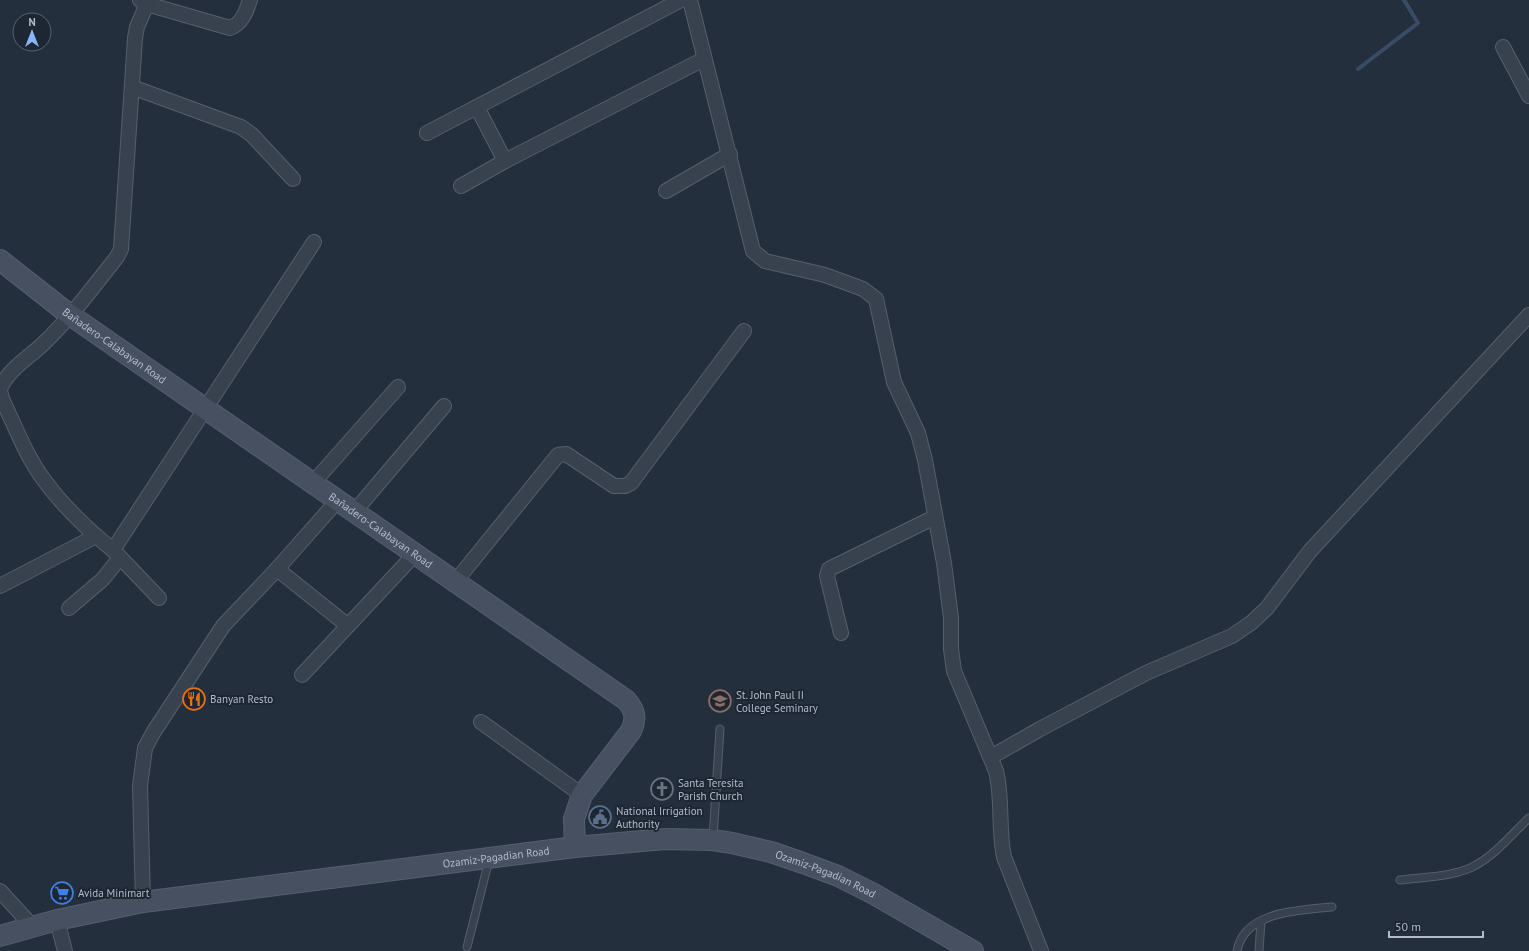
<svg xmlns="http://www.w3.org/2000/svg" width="1529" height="951" viewBox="0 0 1529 951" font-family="'PT Sans',sans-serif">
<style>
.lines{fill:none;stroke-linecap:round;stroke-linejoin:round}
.stream{stroke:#394c67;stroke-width:4}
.lane-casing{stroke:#565f6c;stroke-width:9}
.street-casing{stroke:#565f6c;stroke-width:16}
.secondary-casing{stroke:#565f6c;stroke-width:22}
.lane{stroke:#38414e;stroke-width:7}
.street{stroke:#38414e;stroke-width:14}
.secondary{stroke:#465061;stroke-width:20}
.labels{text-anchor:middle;stroke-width:4;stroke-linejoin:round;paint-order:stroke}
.street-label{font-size:11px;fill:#b4bcc9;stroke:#1d2633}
.poi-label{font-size:11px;fill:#b4bcc9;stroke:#1d2633;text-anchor:start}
</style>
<rect width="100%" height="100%" fill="#242f3e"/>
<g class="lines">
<!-- stream -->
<path class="stream" d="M 1358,69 L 1418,23 L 1404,0"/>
<!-- lane casing -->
<g class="lane-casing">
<g id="lane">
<path d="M 713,838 L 720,729"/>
<path d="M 1400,880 C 1422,877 1456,877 1476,865 C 1496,854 1512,834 1529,818"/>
<path d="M 467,947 L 489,860"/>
<path d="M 1237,951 C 1244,911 1300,910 1332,907"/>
<path d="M 1259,951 L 1261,921"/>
</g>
</g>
<!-- street casing -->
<g class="street-casing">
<g id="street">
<path d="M 140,0 L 147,4 L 230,28 C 242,24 246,12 250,0"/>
<path d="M 690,0 L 753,251 L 765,261 L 825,275 L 863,289 L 876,299 L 894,382 L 918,433 L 925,460 L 944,563 L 951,618 L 951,649 L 954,671 L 996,771 C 1003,799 998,829 1004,857 L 1041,951"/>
<path d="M 1503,47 L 1529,96"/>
<path d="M 132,87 L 241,127 L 252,135 L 293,179"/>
<path d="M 477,107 L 505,161 L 704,59"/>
<path d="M 427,133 L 681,0"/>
<path d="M 461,186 L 505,161"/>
<path d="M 666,191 L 730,154"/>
<path d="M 0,389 C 8,369 30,357 44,343 C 71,317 94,286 117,257 L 121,249 L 135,38 L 137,27 L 147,4"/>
<path d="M 0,391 L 2,399 C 15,426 26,456 44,480 C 63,506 88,530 113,550 L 314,242"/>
<path d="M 313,483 L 398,387"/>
<path d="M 355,511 L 444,406"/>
<path d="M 114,551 L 159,598"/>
<path d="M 277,569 L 347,625"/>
<path d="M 455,582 L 558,455 L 566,454 L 614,486 L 625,486 L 631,483 L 744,331"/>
<path d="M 0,586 L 96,536"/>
<path d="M 69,608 L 102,580 L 120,558"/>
<path d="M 841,633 L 827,576 L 829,569 L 935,517"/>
<path d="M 302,675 L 415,554"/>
<path d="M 481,722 L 582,795"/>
<path d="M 991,757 L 1040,729 L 1146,673 L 1232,636 L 1251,623 L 1267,608 L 1310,551 L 1529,315"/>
<path d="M 0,891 L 33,927"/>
<path d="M 143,902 L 140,786 L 145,748 L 153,733 L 223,626 L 277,569 L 338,500"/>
<path d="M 57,920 L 65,951"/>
</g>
</g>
<!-- secondary casing -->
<g class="secondary-casing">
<g id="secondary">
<path id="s1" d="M 0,260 L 70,315 L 626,700 C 635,710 637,718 631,731 L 582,795 L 574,819 L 575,847"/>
<path id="s2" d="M 0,936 L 57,920 L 143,902 L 575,847 L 665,839 L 712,840 L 732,843 L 771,852 L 803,863 L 838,876 L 872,893 L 973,951"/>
</g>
</g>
<!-- lane -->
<use href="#lane" class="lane"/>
<!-- street -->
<use href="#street" class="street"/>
<!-- secondary -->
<use href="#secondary" class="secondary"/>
</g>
<!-- icons -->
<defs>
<g id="restaurant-ring" transform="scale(1.15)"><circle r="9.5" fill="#1d2633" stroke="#e8710a" stroke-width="1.5"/><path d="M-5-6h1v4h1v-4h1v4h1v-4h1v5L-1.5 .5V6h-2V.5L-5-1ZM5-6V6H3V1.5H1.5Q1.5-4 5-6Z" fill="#e8710a"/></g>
<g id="university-ring" transform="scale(1.15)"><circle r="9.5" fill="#1d2633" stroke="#8d6e63" stroke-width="1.5"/><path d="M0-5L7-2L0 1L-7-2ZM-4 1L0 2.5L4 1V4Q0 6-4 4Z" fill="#8d6e63"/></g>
<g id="church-ring" transform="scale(1.15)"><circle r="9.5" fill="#1d2633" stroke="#6b7280" stroke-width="1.5"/><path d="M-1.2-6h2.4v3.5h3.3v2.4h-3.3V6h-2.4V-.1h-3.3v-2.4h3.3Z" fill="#6b7280"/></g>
<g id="civic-ring" transform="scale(1.15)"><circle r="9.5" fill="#1d2633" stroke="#5c6f8a" stroke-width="1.5"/><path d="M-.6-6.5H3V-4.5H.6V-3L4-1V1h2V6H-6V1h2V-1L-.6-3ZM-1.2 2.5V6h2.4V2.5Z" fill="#5c6f8a"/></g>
<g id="supermarket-ring" transform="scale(1.15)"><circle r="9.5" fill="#1d2633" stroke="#3f7fe0" stroke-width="1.5"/><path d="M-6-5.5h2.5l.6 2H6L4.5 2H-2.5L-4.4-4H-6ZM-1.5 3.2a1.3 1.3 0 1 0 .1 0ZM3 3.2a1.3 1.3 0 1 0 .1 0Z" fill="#3f7fe0"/></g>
</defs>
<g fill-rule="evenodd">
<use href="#restaurant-ring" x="194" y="699"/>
<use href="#university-ring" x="720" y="701"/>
<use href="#church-ring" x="662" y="789"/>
<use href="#civic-ring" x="600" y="817"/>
<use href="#supermarket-ring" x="62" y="893"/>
</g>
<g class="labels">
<!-- street labels -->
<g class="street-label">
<text dy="4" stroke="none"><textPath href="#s1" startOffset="143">Bañadero-Calabayan Road</textPath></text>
<text dy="4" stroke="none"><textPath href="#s1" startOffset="467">Bañadero-Calabayan Road</textPath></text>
<text dy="4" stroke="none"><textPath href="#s2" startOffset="503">Ozamiz-Pagadian Road</textPath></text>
<text dy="4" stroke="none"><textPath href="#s2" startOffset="839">Ozamiz-Pagadian Road</textPath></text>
</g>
<!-- poi labels -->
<g class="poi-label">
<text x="736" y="699">St. John Paul II<tspan x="736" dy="13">College Seminary</tspan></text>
<text x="210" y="703">Banyan Resto</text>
<text x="678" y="787">Santa Teresita<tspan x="678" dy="13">Parish Church</tspan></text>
<text x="616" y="815">National Irrigation<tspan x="616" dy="13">Authority</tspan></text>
<text x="78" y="897">Avida Minimart</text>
</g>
</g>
<!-- north arrow -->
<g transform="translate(32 32)"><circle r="19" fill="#1d2633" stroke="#59626f"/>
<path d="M0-3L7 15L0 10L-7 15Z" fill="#8ab4f8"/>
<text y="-6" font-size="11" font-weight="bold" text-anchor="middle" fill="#b4bcc9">N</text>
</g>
<!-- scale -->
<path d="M1389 931v6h94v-6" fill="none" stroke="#b4bcc9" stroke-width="2"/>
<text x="1395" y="931" font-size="12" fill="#b4bcc9" stroke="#1d2633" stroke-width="3" paint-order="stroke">50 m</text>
</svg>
